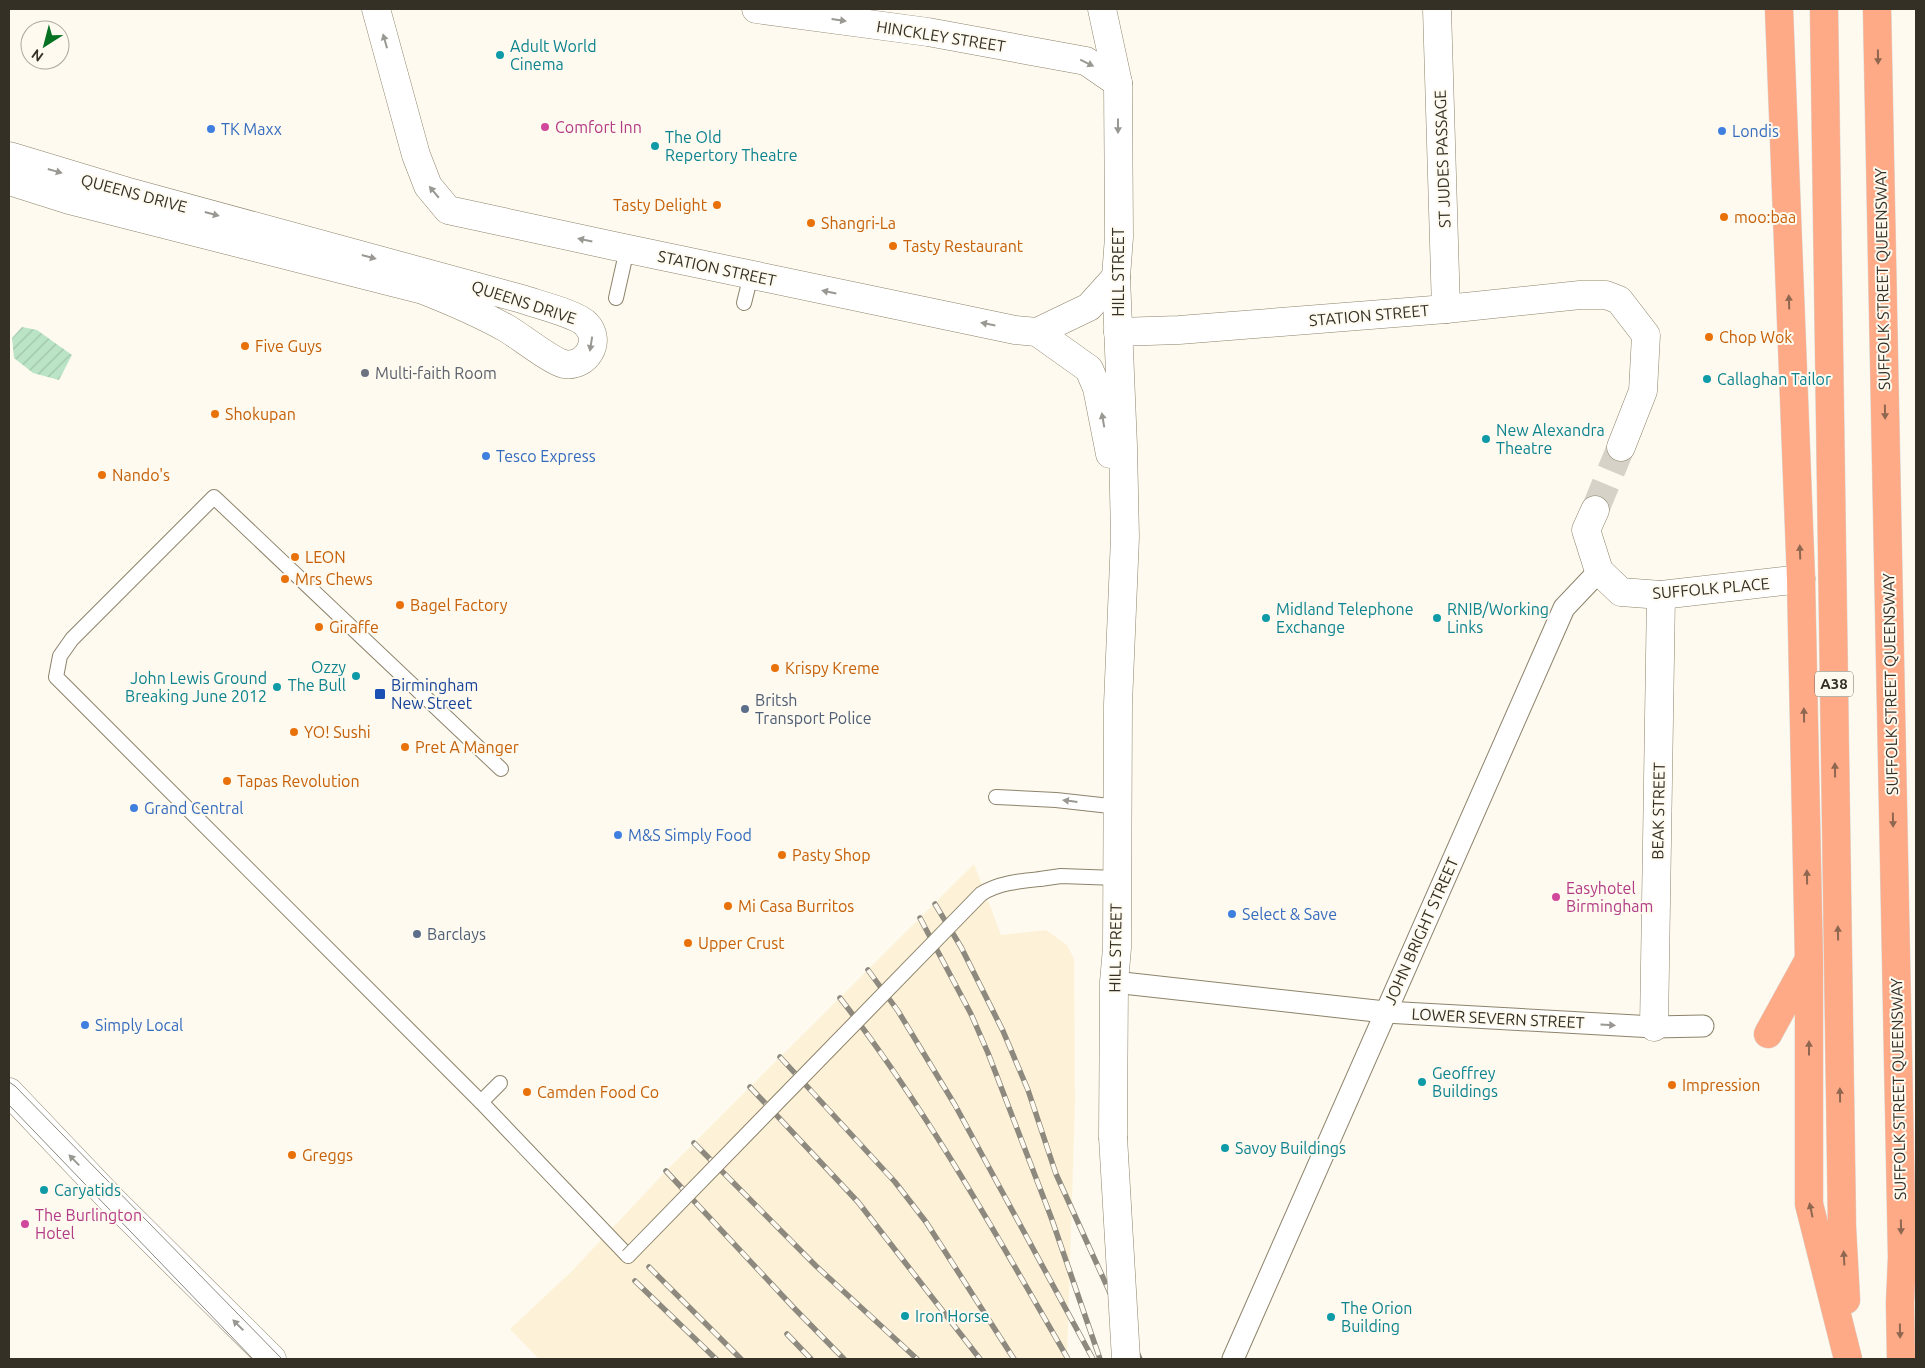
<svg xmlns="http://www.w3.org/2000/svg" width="1925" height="1368" viewBox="0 0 1925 1368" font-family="Ubuntu,sans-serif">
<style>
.built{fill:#fdf2d7}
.garden{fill:url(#garden-furrows)}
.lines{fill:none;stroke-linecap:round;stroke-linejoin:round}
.minor-tunnel{stroke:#d6d2c7;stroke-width:28;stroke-dasharray:28 14;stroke-linecap:butt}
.service-casing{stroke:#8d836b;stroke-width:16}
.pedestrian-casing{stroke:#8d836b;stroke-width:23}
.minor-casing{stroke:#8d836b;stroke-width:29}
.tertiary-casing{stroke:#8d836b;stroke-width:29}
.trunk-casing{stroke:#dadad8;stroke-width:29}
.service{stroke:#fff;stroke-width:14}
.pedestrian{stroke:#fff;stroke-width:21}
.minor{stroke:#fff;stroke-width:28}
.tertiary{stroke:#fff;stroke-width:28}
.trunk{stroke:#feaa86;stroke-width:28}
.tram{stroke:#8d897f;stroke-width:1}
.rail-casing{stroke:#8d897f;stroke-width:5.5}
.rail{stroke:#fefaef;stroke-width:4;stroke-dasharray:11;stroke-linecap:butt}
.service-bridge-casing{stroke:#8d836b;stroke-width:16;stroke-linecap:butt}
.tertiary-bridge-casing{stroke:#8d836b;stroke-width:29;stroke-linecap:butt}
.service-bridge{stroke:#fff;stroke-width:14}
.tertiary-bridge{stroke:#fff;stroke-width:28}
.oneway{fill:#9a9892}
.oneway2{fill:#8f6751}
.culture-dot{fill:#0f9aa8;stroke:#fefaef;stroke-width:2}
.hotel-dot{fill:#d1479c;stroke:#fefaef;stroke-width:2}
.shop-dot{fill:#3f7fe0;stroke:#fefaef;stroke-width:2}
.food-dot{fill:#e8710a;stroke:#fefaef;stroke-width:2}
.worship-dot{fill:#6b7280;stroke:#fefaef;stroke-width:2}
.transit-dot{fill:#1a4fb4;stroke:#fefaef;stroke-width:2}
.service-dot{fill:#5c6f8a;stroke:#fefaef;stroke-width:2}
.labels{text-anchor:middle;stroke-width:4;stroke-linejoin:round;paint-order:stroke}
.shield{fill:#fefaef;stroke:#716d62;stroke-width:1}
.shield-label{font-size:15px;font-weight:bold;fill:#343026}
.street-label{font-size:16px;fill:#343026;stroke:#fefaef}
.culture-label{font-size:16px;fill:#0d838f;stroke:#fefaef;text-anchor:start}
.hotel-label{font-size:16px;fill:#b23c85;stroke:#fefaef;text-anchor:start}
.shop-label{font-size:16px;fill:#366cbe;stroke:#fefaef;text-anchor:start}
.food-label{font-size:16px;fill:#c56008;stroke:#fefaef;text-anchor:start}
.worship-label{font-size:16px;fill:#5b616d;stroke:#fefaef;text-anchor:start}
.transit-label{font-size:16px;fill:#164399;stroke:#fefaef;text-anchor:start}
.service-label{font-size:16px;fill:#4e5e75;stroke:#fefaef;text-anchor:start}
</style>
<defs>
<pattern id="garden-furrows" width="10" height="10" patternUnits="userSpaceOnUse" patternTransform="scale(1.25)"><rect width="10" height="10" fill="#bae4c5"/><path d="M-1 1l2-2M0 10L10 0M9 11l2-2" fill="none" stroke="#a0c4a9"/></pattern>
</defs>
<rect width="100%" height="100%" fill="#fefaef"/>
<!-- built -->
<path class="built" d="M 974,864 L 1001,935 L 1046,930 L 1067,945 L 1074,959 L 1075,1101 L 1067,1359 L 539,1359 L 510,1329 L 571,1272 L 666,1171 Z"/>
<!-- garden -->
<path class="garden" d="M 22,327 L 37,330 L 72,355 L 59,380 L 33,373 L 14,358 L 12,338 Z"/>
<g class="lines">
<!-- minor-tunnel -->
<path class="minor-tunnel" d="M 1595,510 L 1621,447"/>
<!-- service casing -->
<g class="service-casing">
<g id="service">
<path d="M 616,298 L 627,249"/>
<path d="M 744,303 L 751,275"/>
<path d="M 996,797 L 1056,800 L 1119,807"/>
<path d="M 1040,879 L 1061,876 L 1117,878"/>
<path d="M 500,1083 L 481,1102 L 628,1256"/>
<path d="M 481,1102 L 56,677 L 60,656 L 72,639 L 214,497 L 501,769"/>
</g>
</g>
<!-- pedestrian casing -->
<g class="pedestrian-casing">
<g id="pedestrian">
<path d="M 1114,982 L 1385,1012 L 1654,1027 L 1703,1026"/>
<path d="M 1233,1359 L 1564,608 L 1599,571"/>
</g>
</g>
<!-- minor casing -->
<g class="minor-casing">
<g id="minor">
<path d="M 756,9 L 928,32 L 1086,61 L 1118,83"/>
<path d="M 1437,9 L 1446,309"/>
<path d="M 9,156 L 125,191 L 522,299 C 536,304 577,314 586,324 C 603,341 586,368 564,364 C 551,361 520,336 506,328 C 479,313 451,301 423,290 L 69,200 L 9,181"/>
<path d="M 1118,332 L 1179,330 L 1446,309 L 1580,295 L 1606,295 L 1619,300 L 1646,335 L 1643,391 L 1621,447"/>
<path d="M 1595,510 L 1586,530 L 1599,571 L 1621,592 L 1661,595 L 1801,579"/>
<path d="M 1654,1027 L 1661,595"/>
<path d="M 9,1092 L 111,1199 L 272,1359"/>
</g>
</g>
<!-- tertiary casing -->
<g class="tertiary-casing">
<g id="tertiary">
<path d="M 376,9 L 416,155 L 428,186 L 448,210 L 614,246 L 1015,330 L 1037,332 L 1089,307 L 1116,277"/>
<path d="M 1102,9 L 1118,83 L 1119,237 L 1116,277 L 1123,446 L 1125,537 L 1118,704 L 1117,948 L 1114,982 L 1113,1137"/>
<path d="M 1037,332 L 1089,369 L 1097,388 L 1110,454"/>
</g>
</g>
<!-- trunk casing -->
<g class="trunk-casing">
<g id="trunk">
<path d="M 1779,9 L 1801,579 L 1809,961 L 1809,1204 L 1848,1359"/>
<path d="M 1824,9 L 1842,1227 L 1846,1300"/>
<path d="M 1877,9 L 1902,1257 L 1900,1303 L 1901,1359"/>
<path d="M 1768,1034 L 1807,963"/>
</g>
</g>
<!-- service -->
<use href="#service" class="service"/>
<!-- pedestrian -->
<use href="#pedestrian" class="pedestrian"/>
<!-- minor -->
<use href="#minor" class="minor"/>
<!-- tertiary -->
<use href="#tertiary" class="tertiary"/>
<!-- trunk -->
<use href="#trunk" class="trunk"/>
<!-- tram -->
<g class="tram">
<path d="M 9,1082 L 15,1086 L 282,1359"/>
<path d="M 9,1105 L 253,1359"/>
</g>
<!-- rail casing -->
<g class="rail-casing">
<g id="rail">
<path d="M 935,904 L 961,947 L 1003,1031 L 1028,1090 L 1056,1174 L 1140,1359"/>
<path d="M 920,918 L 971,1014 L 988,1053 L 1051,1217 L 1100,1359"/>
<path d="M 868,970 L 898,1011 L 955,1105 L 1093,1359"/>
<path d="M 840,998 C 928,1111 997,1236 1068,1359"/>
<path d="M 780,1057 L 895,1182 L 926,1222 L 1014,1359"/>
<path d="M 750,1087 L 858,1202 L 980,1359"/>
<path d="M 694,1143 L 816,1266 L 917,1359"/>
<path d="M 666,1171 L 793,1307 L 844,1359"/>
<path d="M 649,1267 L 741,1359"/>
<path d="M 635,1281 L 716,1359"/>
<path d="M 787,1334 L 811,1359"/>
</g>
</g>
<!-- rail -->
<use href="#rail" class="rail"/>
<!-- service-bridge casing -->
<g class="service-bridge-casing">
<path id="service-bridge" d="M 628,1256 L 981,894 C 998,883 1020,881 1040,879"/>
</g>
<!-- tertiary-bridge casing -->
<g class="tertiary-bridge-casing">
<path id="tertiary-bridge" d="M 1113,1137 L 1126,1359"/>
</g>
<!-- service-bridge -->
<use href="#service-bridge" class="service-bridge"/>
<!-- tertiary-bridge -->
<use href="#tertiary-bridge" class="tertiary-bridge"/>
</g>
<!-- one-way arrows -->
<defs><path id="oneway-solid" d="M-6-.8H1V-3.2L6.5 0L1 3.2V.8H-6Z" transform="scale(1.25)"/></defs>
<g class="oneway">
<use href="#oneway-solid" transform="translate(839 20) rotate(8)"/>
<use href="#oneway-solid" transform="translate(385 41) rotate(-106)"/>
<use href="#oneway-solid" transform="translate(1087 63) rotate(26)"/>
<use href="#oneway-solid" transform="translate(1118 126) rotate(90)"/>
<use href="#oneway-solid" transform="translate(55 171) rotate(16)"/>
<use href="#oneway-solid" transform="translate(434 192) rotate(-130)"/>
<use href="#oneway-solid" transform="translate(212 214) rotate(15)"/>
<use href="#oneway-solid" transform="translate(585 240) rotate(-168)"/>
<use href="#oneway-solid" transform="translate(369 257) rotate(15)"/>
<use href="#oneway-solid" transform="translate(829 292) rotate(-168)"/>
<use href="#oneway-solid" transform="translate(988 324) rotate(-169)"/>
<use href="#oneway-solid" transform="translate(591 344) rotate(99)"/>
<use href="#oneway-solid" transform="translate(1103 420) rotate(-100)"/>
<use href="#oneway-solid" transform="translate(1070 801) rotate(-173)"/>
<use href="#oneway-solid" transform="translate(1608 1025) rotate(3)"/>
<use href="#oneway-solid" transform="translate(74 1160) rotate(-134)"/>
<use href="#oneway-solid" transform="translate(238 1325) rotate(-135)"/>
</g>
<g class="oneway2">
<use href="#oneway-solid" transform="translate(1878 57) rotate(89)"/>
<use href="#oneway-solid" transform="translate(1789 302) rotate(-92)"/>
<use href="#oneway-solid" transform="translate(1885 412) rotate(89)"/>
<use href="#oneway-solid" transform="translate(1800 552) rotate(-92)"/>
<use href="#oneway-solid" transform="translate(1804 715) rotate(-91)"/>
<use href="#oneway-solid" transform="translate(1835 770) rotate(-91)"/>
<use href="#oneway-solid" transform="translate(1893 820) rotate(89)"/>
<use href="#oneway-solid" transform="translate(1807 877) rotate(-91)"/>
<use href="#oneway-solid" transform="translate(1838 933) rotate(-91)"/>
<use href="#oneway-solid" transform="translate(1809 1048) rotate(-90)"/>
<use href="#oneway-solid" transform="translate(1840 1095) rotate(-91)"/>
<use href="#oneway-solid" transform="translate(1811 1210) rotate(-102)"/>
<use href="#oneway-solid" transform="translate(1901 1227) rotate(89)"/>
<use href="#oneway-solid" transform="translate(1844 1258) rotate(-93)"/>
<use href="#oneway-solid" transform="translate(1900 1331) rotate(89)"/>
</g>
<!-- markers -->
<g class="culture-dot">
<circle cx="500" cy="55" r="5"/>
<circle cx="655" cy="146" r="5"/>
<circle cx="1707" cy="379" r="5"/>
<circle cx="1486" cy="439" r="5"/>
<circle cx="1266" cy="618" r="5"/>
<circle cx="1437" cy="618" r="5"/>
<circle cx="356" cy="676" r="5"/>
<circle cx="277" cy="687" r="5"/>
<circle cx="1422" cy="1082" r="5"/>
<circle cx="1225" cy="1148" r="5"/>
<circle cx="44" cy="1190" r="5"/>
<circle cx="905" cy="1316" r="5"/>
<circle cx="1331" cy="1317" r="5"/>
</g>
<g class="hotel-dot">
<circle cx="545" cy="127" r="5"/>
<circle cx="1556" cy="897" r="5"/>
<circle cx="25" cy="1224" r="5"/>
</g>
<g class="shop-dot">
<circle cx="211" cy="129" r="5"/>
<circle cx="1722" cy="131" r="5"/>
<circle cx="486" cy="456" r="5"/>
<circle cx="134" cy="808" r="5"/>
<circle cx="618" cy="835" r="5"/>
<circle cx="1232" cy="914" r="5"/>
<circle cx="85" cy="1025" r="5"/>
</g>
<g class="food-dot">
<circle cx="717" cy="205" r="5"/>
<circle cx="1724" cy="217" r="5"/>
<circle cx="811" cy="223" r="5"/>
<circle cx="893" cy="246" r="5"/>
<circle cx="1709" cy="337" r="5"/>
<circle cx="245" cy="346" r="5"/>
<circle cx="215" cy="414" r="5"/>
<circle cx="102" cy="475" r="5"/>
<circle cx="295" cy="557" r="5"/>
<circle cx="285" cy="579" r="5"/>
<circle cx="400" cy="605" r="5"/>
<circle cx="319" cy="627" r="5"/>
<circle cx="775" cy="668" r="5"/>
<circle cx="294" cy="732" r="5"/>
<circle cx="405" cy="747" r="5"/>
<circle cx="227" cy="781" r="5"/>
<circle cx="782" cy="855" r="5"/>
<circle cx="728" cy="906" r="5"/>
<circle cx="688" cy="943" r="5"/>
<circle cx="1672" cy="1085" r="5"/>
<circle cx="527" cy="1092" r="5"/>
<circle cx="292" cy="1155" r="5"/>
</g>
<circle class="worship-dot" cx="365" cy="373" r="5"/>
<rect class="transit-dot" x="374" y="688" width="12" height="12" rx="2.5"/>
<g class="service-dot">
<circle cx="745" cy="709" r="5"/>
<circle cx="417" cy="934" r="5"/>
</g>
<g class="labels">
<!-- shield labels -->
<rect class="shield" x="1815" y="671.5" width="38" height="25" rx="4"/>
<g class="shield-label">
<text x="1834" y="689">A38</text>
</g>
<!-- street labels -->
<g class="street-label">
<text transform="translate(941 36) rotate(9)" y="6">HINCKLEY STREET</text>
<text transform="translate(1442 159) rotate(-92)" y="6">ST JUDES PASSAGE</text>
<text transform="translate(134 193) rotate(15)" y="6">QUEENS DRIVE</text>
<text transform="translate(717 268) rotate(12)" y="6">STATION STREET</text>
<text transform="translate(1118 272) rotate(-90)" y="6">HILL STREET</text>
<text transform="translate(1882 279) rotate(-91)" y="6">SUFFOLK STREET QUEENSWAY</text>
<text transform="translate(524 302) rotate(18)" y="6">QUEENS DRIVE</text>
<text transform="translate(1369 315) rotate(-5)" y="6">STATION STREET</text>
<text transform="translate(1711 588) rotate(-5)" y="6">SUFFOLK PLACE</text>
<text transform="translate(1890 684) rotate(-91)" y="6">SUFFOLK STREET QUEENSWAY</text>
<text transform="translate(1658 811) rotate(-89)" y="6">BEAK STREET</text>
<text transform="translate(1421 931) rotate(-66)" y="6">JOHN BRIGHT STREET</text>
<text transform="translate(1115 948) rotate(-89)" y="6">HILL STREET</text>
<text transform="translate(1498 1018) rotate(3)" y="6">LOWER SEVERN STREET</text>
<text transform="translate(1898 1089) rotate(-91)" y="6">SUFFOLK STREET QUEENSWAY</text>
</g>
<!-- culture labels -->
<g class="culture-label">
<text x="510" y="52">Adult World<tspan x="510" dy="18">Cinema</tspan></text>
<text x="665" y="143">The Old<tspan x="665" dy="18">Repertory Theatre</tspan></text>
<text x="1717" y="385">Callaghan Tailor</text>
<text x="1496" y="436">New Alexandra<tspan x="1496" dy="18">Theatre</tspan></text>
<text x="1276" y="615">Midland Telephone<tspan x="1276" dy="18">Exchange</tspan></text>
<text x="1447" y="615">RNIB/Working<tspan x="1447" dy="18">Links</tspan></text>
<text x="346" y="673" text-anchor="end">Ozzy<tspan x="346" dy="18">The Bull</tspan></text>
<text x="267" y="684" text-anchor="end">John Lewis Ground<tspan x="267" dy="18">Breaking June 2012</tspan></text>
<text x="1432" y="1079">Geoffrey<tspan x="1432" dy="18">Buildings</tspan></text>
<text x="1235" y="1154">Savoy Buildings</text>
<text x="54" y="1196">Caryatids</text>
<text x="1341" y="1314">The Orion<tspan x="1341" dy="18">Building</tspan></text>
<text x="915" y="1322">Iron Horse</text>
</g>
<!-- hotel labels -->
<g class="hotel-label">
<text x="555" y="133">Comfort Inn</text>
<text x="1566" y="894">Easyhotel<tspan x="1566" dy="18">Birmingham</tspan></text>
<text x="35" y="1221">The Burlington<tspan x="35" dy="18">Hotel</tspan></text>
</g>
<!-- shop labels -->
<g class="shop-label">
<text x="221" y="135">TK Maxx</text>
<text x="1732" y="137">Londis</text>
<text x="496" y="462">Tesco Express</text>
<text x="144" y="814">Grand Central</text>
<text x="628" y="841">M&amp;S Simply Food</text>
<text x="1242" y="920">Select &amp; Save</text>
<text x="95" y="1031">Simply Local</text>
</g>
<!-- food labels -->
<g class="food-label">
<text x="707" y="211" text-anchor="end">Tasty Delight</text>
<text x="1734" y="223">moo:baa</text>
<text x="821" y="229">Shangri-La</text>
<text x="903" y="252">Tasty Restaurant</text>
<text x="1719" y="343">Chop Wok</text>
<text x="255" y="352">Five Guys</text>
<text x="225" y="420">Shokupan</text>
<text x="112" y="481">Nando's</text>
<text x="305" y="563">LEON</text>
<text x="295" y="585">Mrs Chews</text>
<text x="410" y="611">Bagel Factory</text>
<text x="329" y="633">Giraffe</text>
<text x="785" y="674">Krispy Kreme</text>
<text x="304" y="738">YO! Sushi</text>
<text x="415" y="753">Pret A Manger</text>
<text x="237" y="787">Tapas Revolution</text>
<text x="792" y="861">Pasty Shop</text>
<text x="738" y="912">Mi Casa Burritos</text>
<text x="698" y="949">Upper Crust</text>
<text x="1682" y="1091">Impression</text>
<text x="537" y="1098">Camden Food Co</text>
<text x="302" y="1161">Greggs</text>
</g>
<!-- worship labels -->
<g class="worship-label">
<text x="375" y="379">Multi-faith Room</text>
</g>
<!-- transit labels -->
<g class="transit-label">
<text x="391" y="691">Birmingham<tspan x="391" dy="18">New Street</tspan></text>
</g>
<!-- service labels -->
<g class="service-label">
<text x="755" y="706">Britsh<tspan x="755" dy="18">Transport Police</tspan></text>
<text x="427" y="940">Barclays</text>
</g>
</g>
<!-- border -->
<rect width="1925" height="1368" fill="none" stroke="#343026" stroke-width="20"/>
<!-- north arrow -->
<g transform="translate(45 45) rotate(216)"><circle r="24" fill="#fefaef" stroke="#ada99f"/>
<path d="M0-4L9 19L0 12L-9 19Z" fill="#057122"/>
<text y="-8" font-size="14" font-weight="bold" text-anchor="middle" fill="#343026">N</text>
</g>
</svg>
